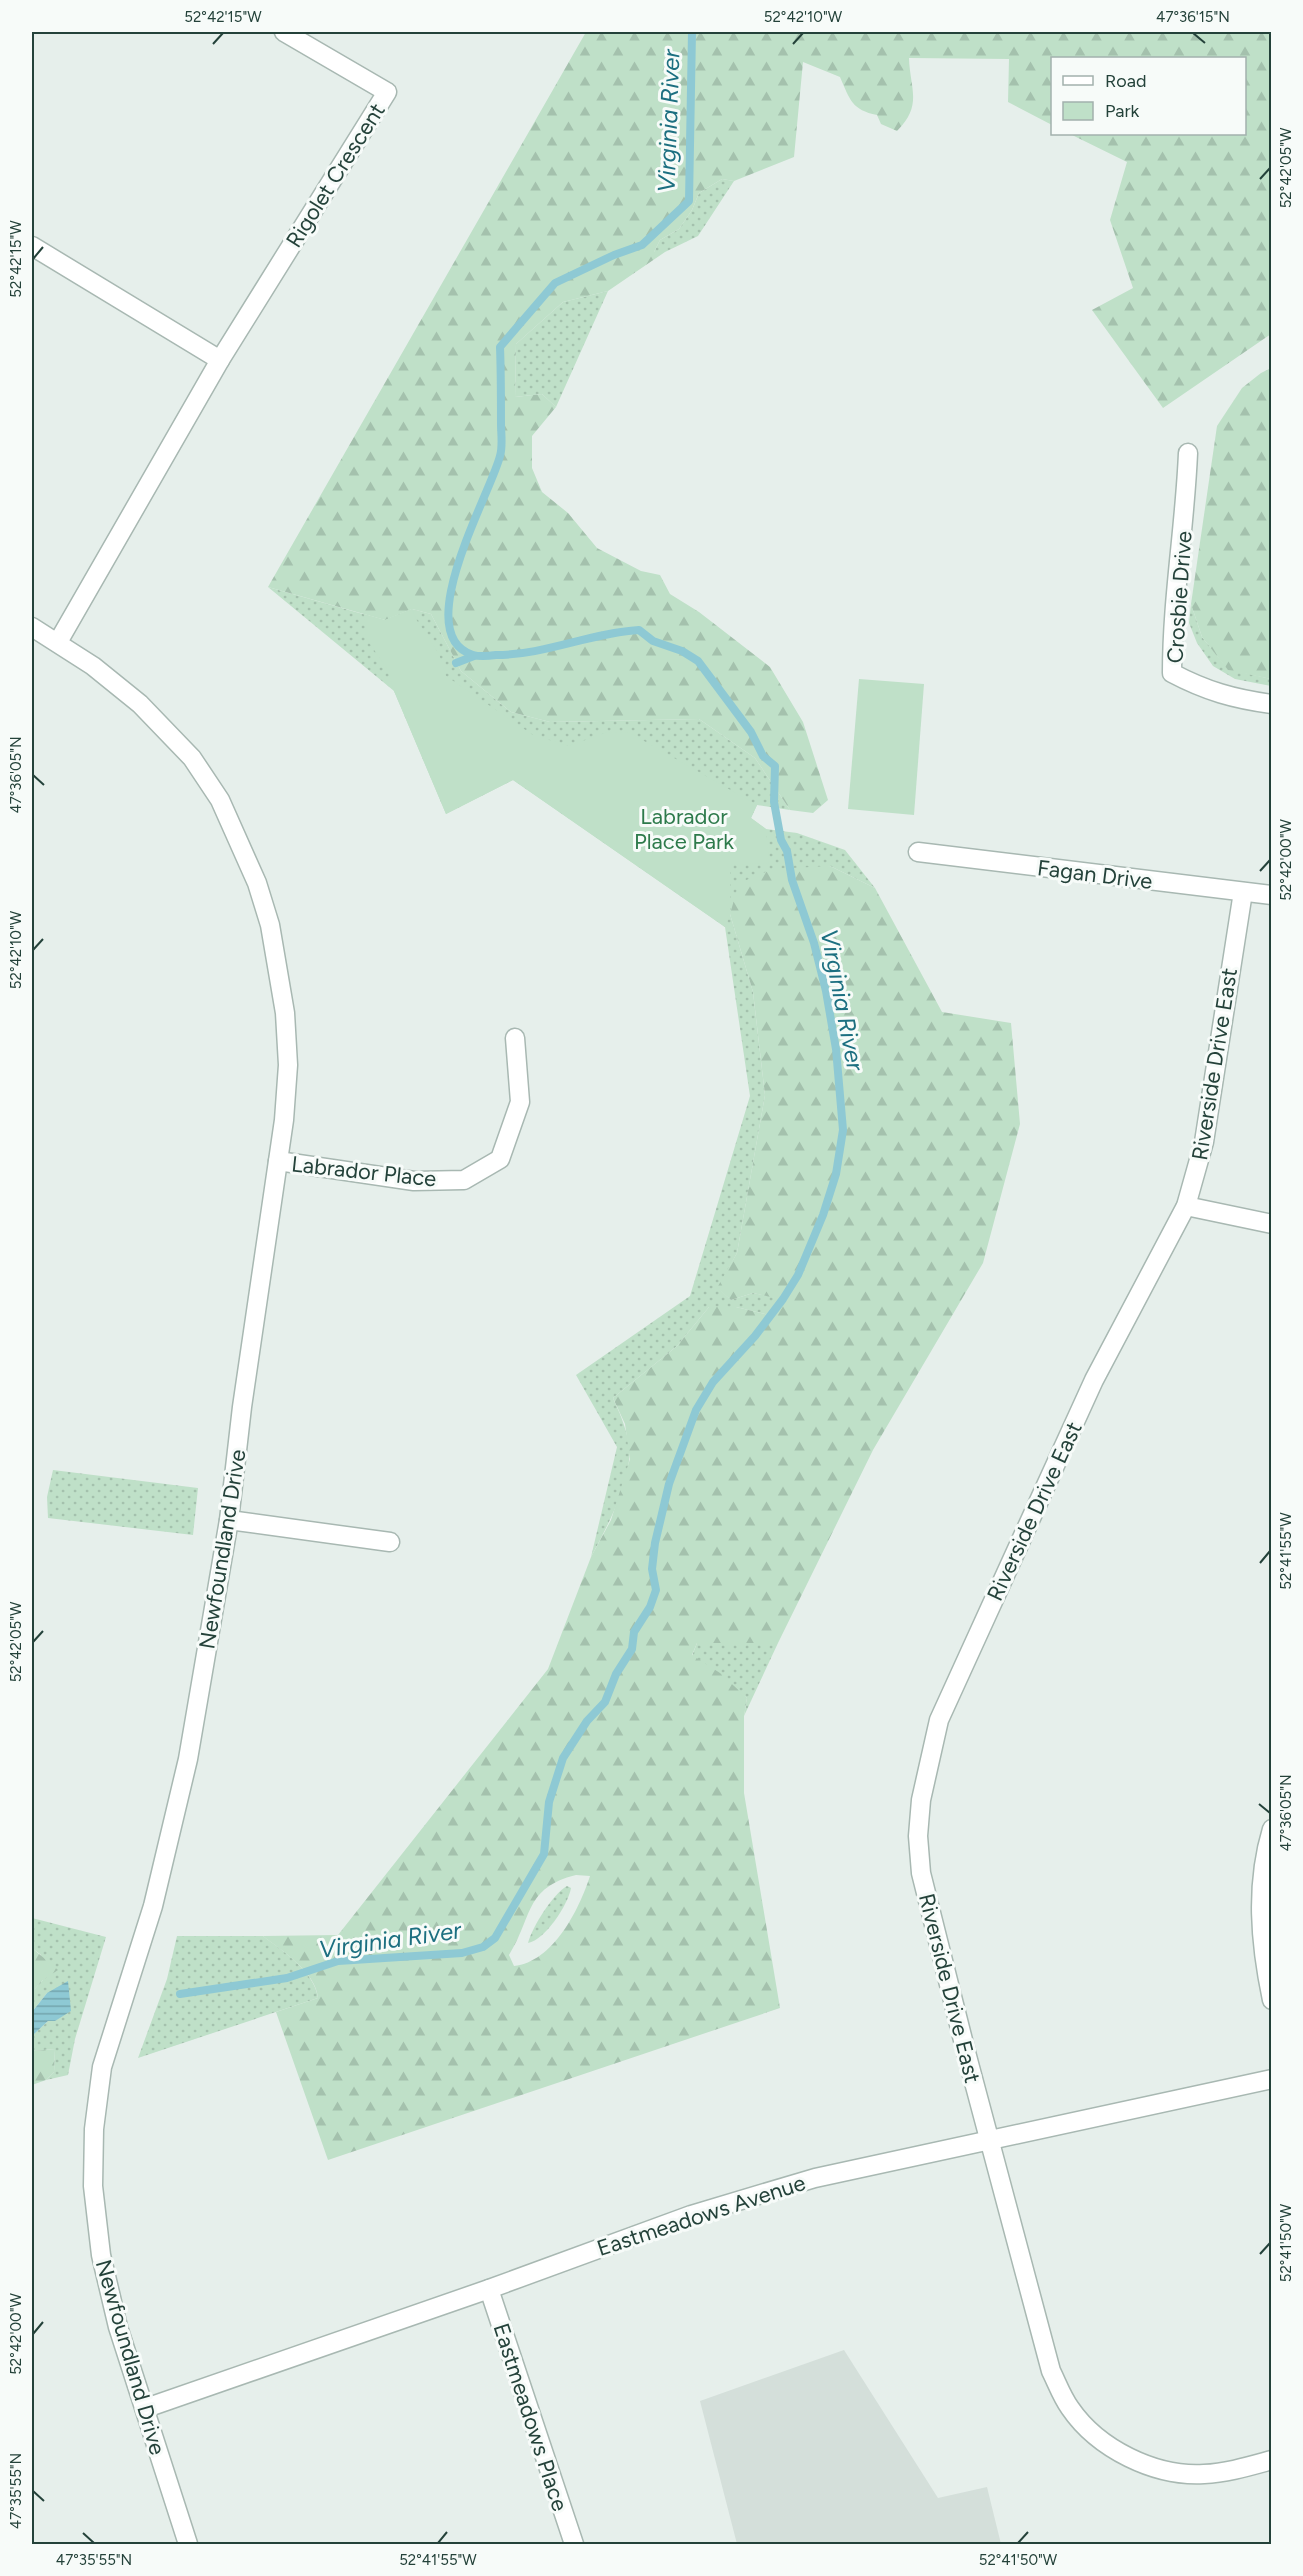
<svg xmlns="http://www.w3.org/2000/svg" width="1303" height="2576" viewBox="0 0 1303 2576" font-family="Figtree,sans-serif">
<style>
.built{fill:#d4dfda}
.grass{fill:url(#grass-dots)}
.forest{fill:url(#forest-firs);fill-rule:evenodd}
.green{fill:#bfe0c8}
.water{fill:url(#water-rules)}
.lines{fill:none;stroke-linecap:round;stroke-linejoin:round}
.stream{stroke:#8ec9d4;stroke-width:8}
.minor-casing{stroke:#a8b8b2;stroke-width:21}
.minor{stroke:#fff;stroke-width:18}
.ticks{fill:none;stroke:#24423a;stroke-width:2}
.labels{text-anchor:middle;stroke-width:6;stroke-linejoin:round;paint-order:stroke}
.street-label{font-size:22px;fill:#24423a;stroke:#f7fbf9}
.park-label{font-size:22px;fill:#2d7a4b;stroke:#f7fbf9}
.water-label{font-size:24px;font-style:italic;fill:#1c6f80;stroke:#f7fbf9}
.neatline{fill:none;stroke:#24423a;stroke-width:2}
.ticks-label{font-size:15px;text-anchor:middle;fill:#24423a}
</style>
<defs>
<pattern id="grass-dots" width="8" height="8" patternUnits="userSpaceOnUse" patternTransform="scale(1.5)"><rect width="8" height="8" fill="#bfe0c8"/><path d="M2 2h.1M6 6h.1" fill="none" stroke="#a4c1ad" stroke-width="1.8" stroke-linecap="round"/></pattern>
<pattern id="forest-firs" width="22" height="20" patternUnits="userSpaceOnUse" patternTransform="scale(1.5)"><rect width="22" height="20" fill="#bfe0c8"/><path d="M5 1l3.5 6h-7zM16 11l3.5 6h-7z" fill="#a4c1ad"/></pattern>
<pattern id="water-rules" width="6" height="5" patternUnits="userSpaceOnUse" patternTransform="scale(1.5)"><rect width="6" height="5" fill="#8ec9d4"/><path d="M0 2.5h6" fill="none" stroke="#74a5ad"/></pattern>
</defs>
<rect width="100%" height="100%" fill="#e6efeb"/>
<!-- built -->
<path class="built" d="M 844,2350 L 938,2498 L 987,2487 L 1001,2544 L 737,2544 L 700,2401 Z"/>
<!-- grass -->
<g class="grass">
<path d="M 722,179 L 734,181 L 698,236 L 665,252 L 654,252 L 660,240 L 679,229 L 692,210 L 699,193 Z"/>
<path d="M 608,291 L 556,407 L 542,394 L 515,397 L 516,344 L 563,302 Z"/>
<path d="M 268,587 L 384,620 L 412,609 L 431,614 L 461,671 L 511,712 L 550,722 L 699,719 L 755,758 L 790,810 L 757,805 L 751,818 L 766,829 L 797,833 L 845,850 L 875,888 L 830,866 L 730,914 L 753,992 L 765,1095 L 737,1253 L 718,1288 L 731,1300 L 753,1293 L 783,1299 L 769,1315 L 736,1307 L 709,1307 L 677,1346 L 613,1398 C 621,1416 632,1440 629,1461 C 624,1495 607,1527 591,1557 L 617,1447 L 576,1375 L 690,1296 L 750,1096 L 725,927 L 513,780 L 446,814 L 394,691 Z"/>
<path d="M 1191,604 L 1202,637 L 1228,669 L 1271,679 L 1271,686 L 1235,679 L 1213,666 L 1197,643 L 1189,623 Z"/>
<path d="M 53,1470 L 198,1488 L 193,1535 L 48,1518 L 47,1497 Z"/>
<path d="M 697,1643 L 778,1643 L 744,1716 L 747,1698 L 692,1656 Z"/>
<path d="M 567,1886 L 571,1888 C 568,1905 545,1940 528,1943 C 532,1927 553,1894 567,1886 Z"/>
<path d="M 32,1918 L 106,1937 L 75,2039 L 68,2075 L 46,2080 L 54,2072 L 55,2049 L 32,2051 L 32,2036 L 48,2021 L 55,2021 L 58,2017 L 47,1993 L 32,2012 L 32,1992 L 43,1980 L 41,1955 L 32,1948 Z"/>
<path d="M 177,1936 L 263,1936 C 283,1951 315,1972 318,1998 L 138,2058 L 167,1979 Z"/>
</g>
<!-- forest -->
<g class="forest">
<path d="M 586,32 L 1271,32 L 1271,334 L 1163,408 L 1092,310 L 1133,288 L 1110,220 L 1127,162 L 1070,134 L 1244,134 L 1244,58 L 1052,58 L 1052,125 L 1008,102 L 1009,59 L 909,58 C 910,89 923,105 897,131 L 881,124 L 877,115 C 852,110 850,100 840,77 L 803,62 L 794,157 L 734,181 L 722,179 L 699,193 L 692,210 L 679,229 L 660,240 L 654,252 L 665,252 L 608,291 L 563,302 L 516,344 L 515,397 L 542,394 L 556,407 L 532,436 L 532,468 L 542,492 L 568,513 L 597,548 L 641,571 L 660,575 L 670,594 L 699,612 L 770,667 L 803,722 L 828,800 L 813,813 L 790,810 L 755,758 L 699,719 L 550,722 L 511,712 L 461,671 L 431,614 L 412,609 L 385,620 L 268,587 Z"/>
<path d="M 1271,368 L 1271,679 L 1228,670 L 1202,637 L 1191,604 L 1217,426 L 1242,388 L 1261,373 Z"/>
<path d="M 830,866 L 875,888 L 942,1012 L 1011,1023 L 1020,1124 L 983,1263 L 873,1450 L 778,1643 L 697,1643 L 692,1655 L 720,1673 L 747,1698 L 744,1716 L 744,1793 L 780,2008 L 328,2160 L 276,2012 L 318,1998 C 316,1972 282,1951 263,1936 L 338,1935 L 548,1669 L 591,1557 L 611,1520 L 630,1459 L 625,1424 L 613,1398 L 677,1346 L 709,1307 L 736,1307 L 769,1315 L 783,1300 L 753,1293 L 731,1300 L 717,1288 L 737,1253 L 765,1095 L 753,992 L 730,914 L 739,883 L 773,869 ZM 576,1875 L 590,1876 C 579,1910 553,1962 514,1966 L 509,1955 C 533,1917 524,1888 576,1875 Z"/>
<path d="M 32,1948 L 58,1970 L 43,1980 L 32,1992 Z"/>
<path d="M 55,2049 L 54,2072 L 46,2080 L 32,2085 L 32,2051 Z"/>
</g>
<!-- green -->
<g class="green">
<path d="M 412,609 L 416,619 L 439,654 L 446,676 L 533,735 L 569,746 L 607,732 L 630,733 L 757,805 L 751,818 L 766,829 L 769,863 L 730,865 L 730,914 L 725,927 L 513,780 L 446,814 L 394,691 L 387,669 L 366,638 L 364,614 L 385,620 Z"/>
<path d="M 859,679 L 924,684 L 914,815 L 848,809 Z"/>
</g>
<!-- water -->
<path class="water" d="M 68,1981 L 71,2011 L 55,2021 L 48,2021 L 32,2036 L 32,2012 L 47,1993 Z"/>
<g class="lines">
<!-- stream -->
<g class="stream">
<path d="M 456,663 L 474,656"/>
<path d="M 180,1994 L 287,1978 L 338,1961 L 462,1953 L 483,1947 L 495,1938 L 544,1854 L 549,1802 L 563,1758 L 587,1721 L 605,1702 L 616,1674 L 632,1649 L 634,1632 L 650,1607 L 656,1590 L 652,1569 L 655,1543 L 669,1484 L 696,1410 L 713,1382 L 755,1336 L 783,1299 L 798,1275 L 823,1215 L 836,1174 L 843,1130 L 836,1049 L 826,991 L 814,943 L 792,880 L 787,851 L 781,840 L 774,802 L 775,766 L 763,756 L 751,732 L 698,661 L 682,651 L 653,641 L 639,630 C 590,633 545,655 496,655 C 489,656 480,657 473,655 C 408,635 491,493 500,456 C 503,446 501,434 501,424 C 501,398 501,372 500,347 L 555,283 L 614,255 L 642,245 L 689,201 L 692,32"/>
</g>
<!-- minor casing -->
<g class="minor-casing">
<g id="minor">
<path d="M 32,246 L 220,360"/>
<path d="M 1188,453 C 1185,526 1172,599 1172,673 C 1206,691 1234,699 1272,704"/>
<path d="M 32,627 L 93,666 L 140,704 L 192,758 L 220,800 L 257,883 L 270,925 L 285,1013 L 288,1065 L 284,1120 L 242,1407 L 229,1520 L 188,1759 L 153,1906 L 102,2067 L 94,2129 L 93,2186 L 101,2255 L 118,2327 L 188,2544"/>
<path d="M 58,642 L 220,360 L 387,92 L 284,32"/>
<path d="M 918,852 L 1272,895"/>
<path d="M 1243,892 L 1204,1142 L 1186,1206 L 1094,1380 L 939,1720 L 921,1800 L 918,1836 L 921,1873 L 967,2056 L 1051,2371 C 1057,2383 1062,2397 1070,2408 C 1098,2449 1155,2477 1204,2474 C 1227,2473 1250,2466 1272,2460"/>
<path d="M 278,1161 L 414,1181 L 464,1180 L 500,1159 L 520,1102 L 515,1038"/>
<path d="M 1186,1206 L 1272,1224"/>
<path d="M 229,1520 L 390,1542"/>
<path d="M 1272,1829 C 1255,1885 1260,1943 1272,2000"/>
<path d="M 489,2289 L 574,2544"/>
<path d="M 146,2408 L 489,2289 L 691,2215 L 815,2178 L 1272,2079"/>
</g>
</g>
<!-- minor -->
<use href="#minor" class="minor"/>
</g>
<!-- ticks -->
<path class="ticks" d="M 1193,33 L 1205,43M 213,44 L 223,33M 793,44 L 803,33M 1260,179 L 1270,168M 33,259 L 43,247M 33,775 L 44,785M 1260,871 L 1270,860M 33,950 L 43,939M 1260,1563 L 1270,1551M 33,1642 L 43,1631M 1259,1804 L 1270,1813M 1260,2254 L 1270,2243M 33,2334 L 43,2322M 33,2491 L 44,2501M 83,2533 L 94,2543M 438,2543 L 447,2532M 1018,2543 L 1028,2532"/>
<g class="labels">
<!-- street labels -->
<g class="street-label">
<text transform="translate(335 175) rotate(-58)" y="8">Rigolet Crescent</text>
<text transform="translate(1179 597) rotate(-86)" y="8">Crosbie Drive</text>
<text transform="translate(1095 874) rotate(7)" y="8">Fagan Drive</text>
<text transform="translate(1214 1064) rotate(-81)" y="8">Riverside Drive East</text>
<text transform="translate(364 1171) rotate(6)" y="8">Labrador Place</text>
<text transform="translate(1034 1511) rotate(-65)" y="8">Riverside Drive East</text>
<text transform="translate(222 1549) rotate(-81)" y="8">Newfoundland Drive</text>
<text transform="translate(950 1988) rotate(76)" y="8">Riverside Drive East</text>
<text transform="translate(701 2215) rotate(-18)" y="8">Eastmeadows Avenue</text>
<text transform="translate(131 2357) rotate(74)" y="8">Newfoundland Drive</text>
<text transform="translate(531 2417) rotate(72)" y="8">Eastmeadows Place</text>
</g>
<!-- park labels -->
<g class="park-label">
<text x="684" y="824">Labrador<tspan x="684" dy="25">Place Park</tspan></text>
</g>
<!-- water labels -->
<g class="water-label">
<text transform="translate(669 121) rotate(-88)" y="8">Virginia River</text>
<text transform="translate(842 1000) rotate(79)" y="8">Virginia River</text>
<text transform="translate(390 1940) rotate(-8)" y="8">Virginia River</text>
</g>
</g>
<!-- border -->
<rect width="1303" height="2576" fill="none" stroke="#f7fbf9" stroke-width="66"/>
<!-- legend -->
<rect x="1051" y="57" width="195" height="78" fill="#f7fbf9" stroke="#a3b1ad" stroke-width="1.5"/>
<rect x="1063" y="76" width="30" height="9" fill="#ffffff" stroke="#a3b1ad" stroke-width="1.5"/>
<text x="1105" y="87" font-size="18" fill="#24423a">Road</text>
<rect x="1063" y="102" width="30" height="18" fill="#bfe0c8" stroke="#a3b1ad" stroke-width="1.5"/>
<text x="1105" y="117" font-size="18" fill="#24423a">Park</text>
<rect x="33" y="33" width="1237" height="2510" class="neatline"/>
<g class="ticks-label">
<text x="223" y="22">52°42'15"W</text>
<text x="803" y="22">52°42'10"W</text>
<text x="1193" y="22">47°36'15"N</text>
<text transform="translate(1286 168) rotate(-90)" y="5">52°42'05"W</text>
<text transform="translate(16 259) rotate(-90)" y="5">52°42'15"W</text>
<text transform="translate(16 775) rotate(-90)" y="5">47°36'05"N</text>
<text transform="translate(1286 860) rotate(-90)" y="5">52°42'00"W</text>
<text transform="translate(16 950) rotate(-90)" y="5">52°42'10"W</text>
<text transform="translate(1286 1551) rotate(-90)" y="5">52°41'55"W</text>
<text transform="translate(16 1642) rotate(-90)" y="5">52°42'05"W</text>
<text transform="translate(1286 1813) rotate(-90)" y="5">47°36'05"N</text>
<text transform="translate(1286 2243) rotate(-90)" y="5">52°41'50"W</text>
<text transform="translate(16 2334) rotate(-90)" y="5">52°42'00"W</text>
<text transform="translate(16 2491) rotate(-90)" y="5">47°35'55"N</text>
<text x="94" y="2565">47°35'55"N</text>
<text x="438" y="2565">52°41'55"W</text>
<text x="1018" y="2565">52°41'50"W</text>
</g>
</svg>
